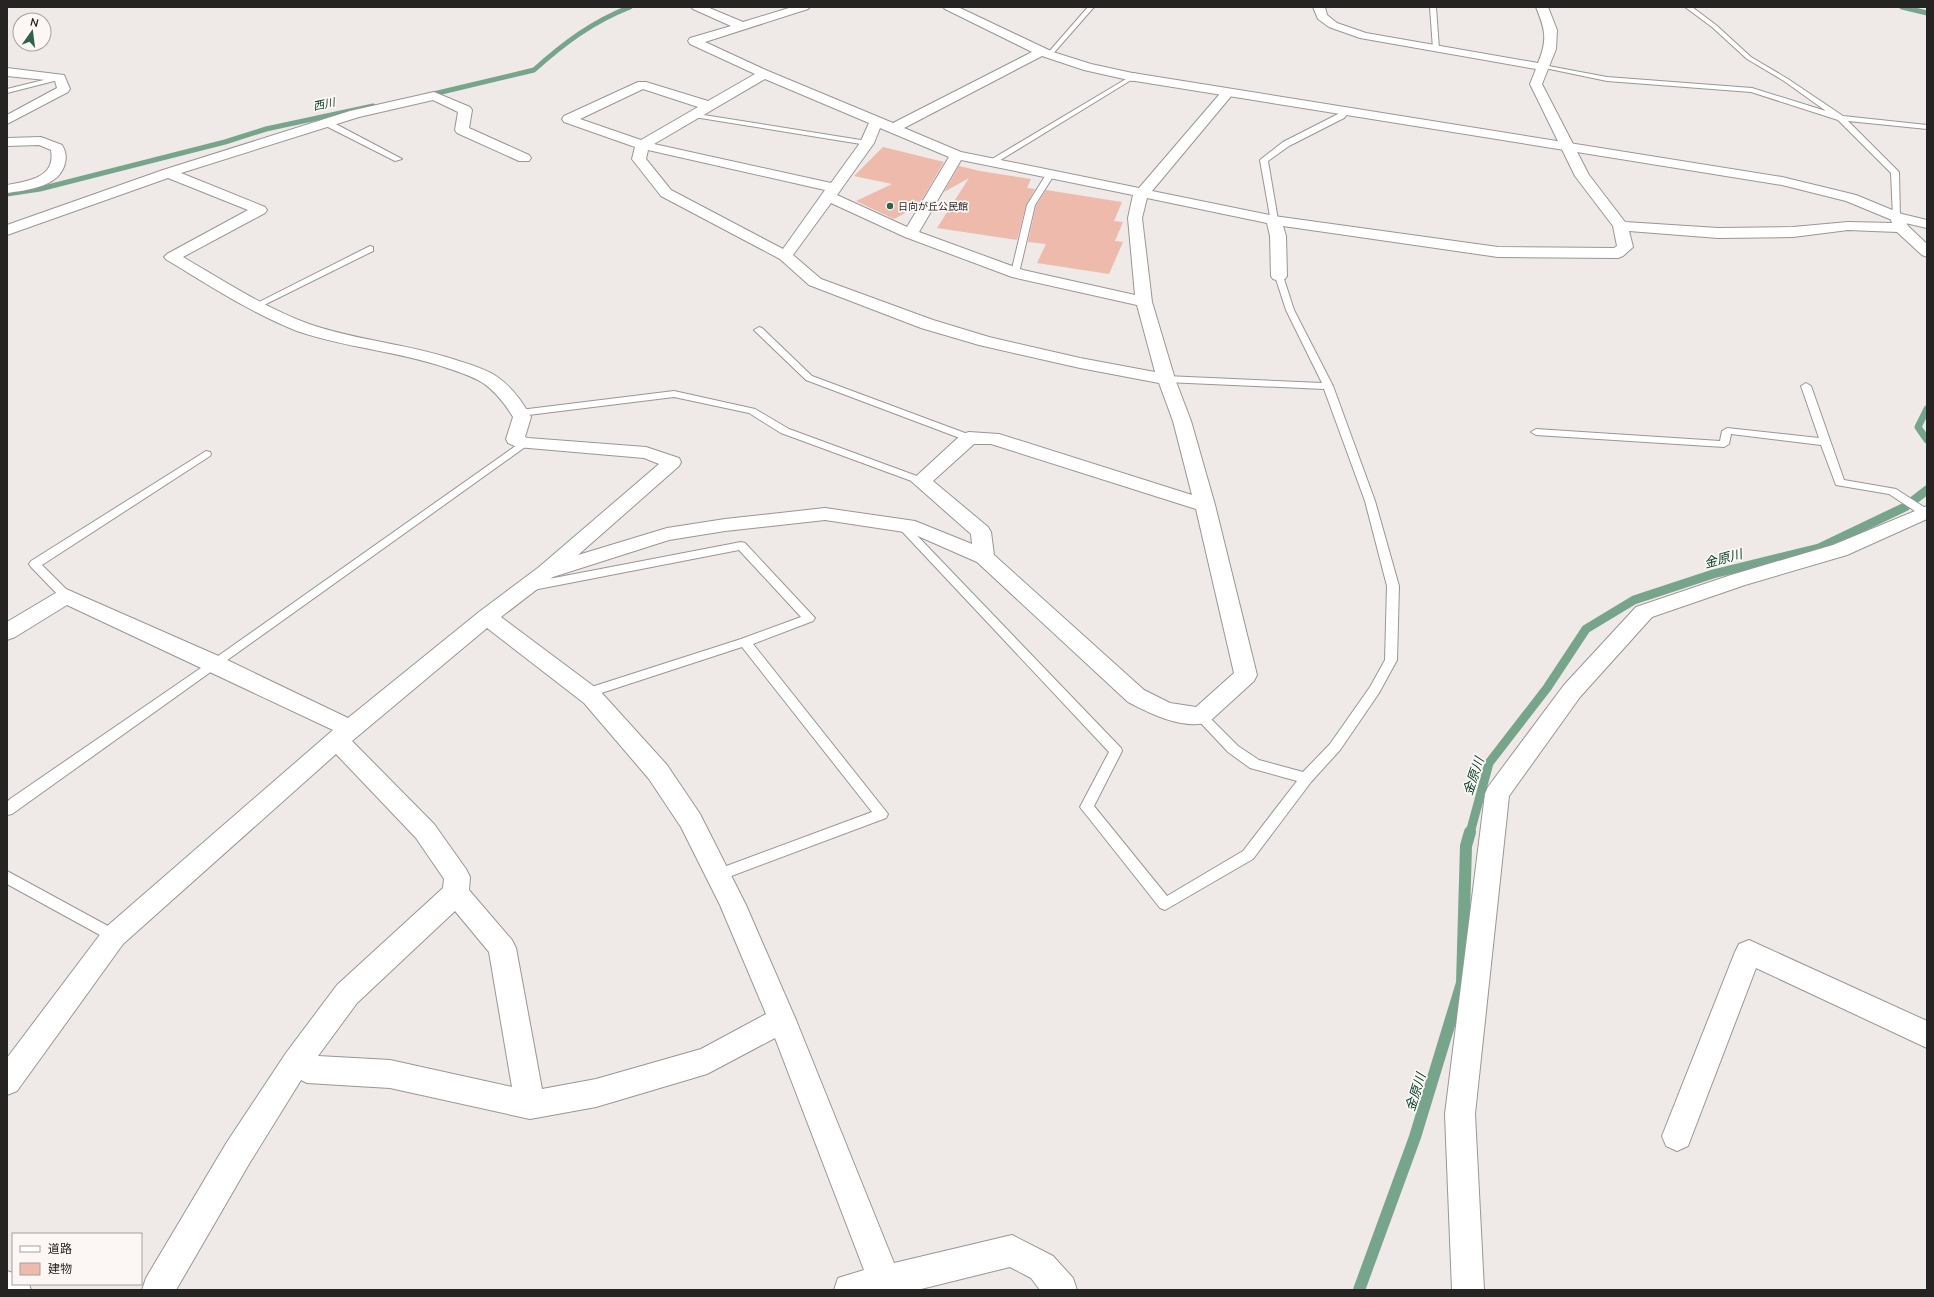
<svg xmlns="http://www.w3.org/2000/svg" width="1934" height="1297" viewBox="0 0 1934 1297" font-family="'Nunito Sans','Noto Sans JP',sans-serif">
<style>
.lines{fill:none;stroke-linecap:round;stroke-linejoin:round}
.stream-far3{stroke:#77a58b;stroke-width:5}
.stream-far2{stroke:#77a58b;stroke-width:7}
.stream-far1{stroke:#77a58b;stroke-width:9}
.stream{stroke:#77a58b;stroke-width:12}
.building{fill:#edbaab}
.service-casing{stroke:#9b9694;stroke-width:2}
.minor-casing{stroke:#9b9694;stroke-width:2}
.tertiary-casing{stroke:#9b9694;stroke-width:2}
.service{fill:#fff;fill-rule:evenodd}
.minor{fill:#fff;fill-rule:evenodd}
.tertiary{fill:#fff;fill-rule:evenodd}
.poi-dot{fill:#2f6349;stroke:#fcf6f4;stroke-width:1.5}
.labels{text-anchor:middle;stroke-width:3.5;stroke-linejoin:round;paint-order:stroke}
.far-poi-label{font-size:10px;fill:#262423;stroke:#fcf6f4;text-anchor:start}
.far-water-label{font-size:11px;font-style:italic;fill:#07452b;stroke:#fcf6f4}
.water-label{font-size:13px;font-style:italic;fill:#07452b;stroke:#fcf6f4}
</style>
<rect width="100%" height="100%" fill="#efe9e7"/>
<g class="lines">
<!-- stream-far3 -->
<g class="stream-far3">
<path d="M 1902,7 L 1927,13"/>
<path d="M 425,96 L 534,70 C 564,43 592,22 630,7"/>
<path d="M 7,194 L 40,189 L 225,142 L 266,129 L 373,106"/>
</g>
<!-- stream-far2 -->
<path class="stream-far2" d="M 1927,409 L 1918,427 L 1927,440"/>
<!-- stream-far1 -->
<path class="stream-far1" d="M 1470,833 L 1489,763 L 1547,688 L 1586,629 L 1634,600 L 1713,574 L 1819,548 L 1905,507 L 1927,490"/>
<!-- stream -->
<path class="stream" d="M 1359,1290 L 1415,1137 L 1462,983 L 1466,846 L 1470,832"/>
</g>
<!-- building -->
<g class="building">
<path d="M 883,147 L 944,162 L 918,206 L 894,219 L 856,201 L 892,184 L 854,176 Z"/>
<path d="M 959,166 L 980,171 L 1031,179 L 1027,188 L 1035,189 L 1026,205 L 1017,240 L 937,228 L 969,178 L 944,192 Z"/>
<path d="M 1046,190 L 1122,202 L 1114,221 L 1123,222 L 1115,241 L 1123,242 L 1109,274 L 1037,263 L 1046,244 L 1028,242 L 1036,206 Z"/>
</g>
<g class="lines">
<!-- service casing -->
<g class="service-casing">
<g id="service">
<path d="M 1088,7 L 1094,7 L 1051,56 L 1047,56 L 1047,54 Z"/>
<path d="M 1430,7 L 1436,7 L 1439,49 L 1436,51 L 1433,49 Z"/>
<path d="M 1685,7 L 1692,7 L 1716,25 L 1751,57 L 1788,79 L 1843,116 L 1927,125 L 1927,129 L 1848,121 L 1899,172 L 1900,219 L 1894,219 L 1893,217 L 1891,173 L 1838,120 L 1751,92 L 1607,81 L 1540,67 L 1543,65 L 1607,77 L 1752,88 L 1826,111 L 1784,81 L 1747,59 L 1712,27 Z"/>
<path d="M 60,76 L 62,77 L 62,79 L 7,93 L 7,89 Z"/>
<path d="M 1131,76 L 1136,77 L 994,164 L 987,162 Z"/>
<path d="M 1344,108 L 1351,110 L 1344,118 L 1289,146 L 1268,161 L 1278,220 L 1274,222 L 1271,222 L 1260,160 L 1283,142 L 1338,114 Z"/>
<path d="M 691,113 L 867,141 L 871,143 L 867,145 L 694,117 L 690,115 Z"/>
<path d="M 324,121 L 330,121 L 402,159 L 395,161 L 324,125 Z"/>
<path d="M 1047,173 L 1054,175 L 1035,205 L 1019,273 L 1015,276 L 1012,275 L 1011,273 L 1027,205 Z"/>
<path d="M 370,246 L 373,247 L 373,251 L 260,307 L 254,307 L 253,305 Z"/>
<path d="M 1279,273 L 1283,276 L 1294,310 L 1333,386 L 1375,501 L 1399,586 L 1397,660 L 1379,693 L 1340,750 L 1311,782 L 1253,859 L 1165,910 L 1160,908 L 1080,807 L 1109,752 L 896,525 L 901,522 L 905,523 L 1121,748 L 1122,751 L 1094,806 L 1167,896 L 1243,851 L 1297,781 L 1250,768 L 1228,752 L 1197,719 L 1195,716 L 1197,713 L 1201,711 L 1205,713 L 1238,746 L 1259,760 L 1303,772 L 1330,744 L 1370,687 L 1385,660 L 1387,586 L 1365,501 L 1324,389 L 1166,382 L 1161,379 L 1166,376 L 1322,383 L 1286,310 L 1275,276 Z"/>
<path d="M 759,327 L 762,328 L 812,376 L 973,436 L 974,438 L 969,441 L 965,440 L 806,380 L 756,332 L 754,330 Z"/>
<path d="M 1806,383 L 1811,386 L 1844,480 L 1896,489 L 1927,509 L 1927,516 L 1921,515 L 1889,494 L 1836,485 L 1821,445 L 1731,434 L 1729,444 L 1724,447 L 1536,435 L 1531,432 L 1536,429 L 1720,441 L 1722,431 L 1727,428 L 1819,438 L 1801,386 Z"/>
<path d="M 674,391 L 755,409 L 789,429 L 925,479 L 926,481 L 921,484 L 917,483 L 781,433 L 749,413 L 674,397 L 520,416 L 515,413 L 520,410 Z"/>
<path d="M 524,440 L 529,443 L 528,445 L 12,814 L 7,815 L 7,802 L 10,799 L 211,661 Z"/>
<path d="M 206,451 L 210,452 L 211,454 L 210,456 L 42,565 L 70,593 L 72,596 L 70,599 L 62,599 L 31,567 L 29,564 L 31,561 Z"/>
<path d="M 741,542 L 745,543 L 815,618 L 813,621 L 753,644 L 888,814 L 886,818 L 718,881 L 713,879 L 711,875 L 713,871 L 872,812 L 742,647 L 586,698 L 582,696 L 580,693 L 582,690 L 741,639 L 801,617 L 739,550 L 528,591 L 522,587 L 528,583 Z"/>
<path d="M 7,871 L 119,932 L 121,936 L 119,940 L 114,942 L 109,940 L 7,884 Z"/>
</g>
</g>
<!-- minor casing -->
<g class="minor-casing">
<g id="minor">
<path d="M 691,7 L 707,7 L 743,22 L 792,7 L 810,7 L 808,9 L 705,42 L 768,71 L 893,123 L 1032,52 L 945,9 L 943,7 L 958,7 L 1053,52 L 1091,64 L 1137,74 L 1139,77 L 1133,81 L 1084,70 L 1042,56 L 904,128 L 961,152 L 1139,188 L 1224,89 L 1232,89 L 1234,92 L 1232,95 L 1152,191 L 1274,216 L 1498,247 L 1614,248 L 1617,246 L 1613,226 L 1575,176 L 1530,84 L 1536,69 L 1360,38 L 1329,27 L 1318,19 L 1313,7 L 1325,7 L 1327,15 L 1337,23 L 1366,33 L 1538,63 C 1548,39 1545,29 1536,7 L 1548,7 L 1557,30 L 1556,49 L 1542,84 L 1589,175 L 1625,222 L 1718,228 L 1793,227 L 1848,222 L 1892,223 L 1890,217 L 1892,214 L 1902,214 L 1908,226 L 1927,244 L 1927,257 L 1922,255 L 1897,232 L 1848,230 L 1793,237 L 1718,238 L 1629,231 L 1633,247 L 1623,256 L 1618,258 L 1498,257 L 1283,226 L 1286,236 L 1287,276 L 1285,279 L 1279,281 L 1273,279 L 1271,276 L 1270,236 L 1267,223 L 1147,198 L 1142,218 L 1152,302 L 1175,379 L 1191,421 L 1215,505 L 1257,675 L 1254,681 L 1209,722 C 1183,730 1151,714 1128,702 L 977,562 L 911,533 L 825,520 L 725,531 L 669,540 L 553,577 L 501,617 L 600,691 L 667,765 L 700,814 L 746,905 L 796,1020 L 894,1263 L 1012,1235 L 1053,1256 L 1073,1278 L 1077,1290 L 1040,1290 L 1031,1278 L 1010,1267 L 917,1290 L 834,1290 L 838,1278 L 864,1270 L 775,1038 L 707,1074 L 596,1107 L 530,1119 L 390,1088 L 307,1083 L 301,1080 L 249,1164 L 176,1290 L 142,1290 L 146,1278 L 227,1142 L 286,1053 L 337,985 L 443,888 L 444,879 L 416,838 L 336,754 L 123,944 L 17,1091 L 7,1095 L 7,1058 L 105,928 L 333,730 L 67,605 L 15,637 L 7,640 L 7,622 L 59,591 L 66,589 L 223,658 L 348,718 L 479,612 L 539,567 L 659,464 L 644,458 L 517,447 L 508,443 L 506,439 L 513,417 C 505,404 496,392 483,383 C 472,376 459,372 447,368 C 398,351 346,348 297,331 C 251,313 209,285 167,260 L 164,257 L 167,254 L 248,210 L 168,178 L 7,235 L 7,225 L 163,170 L 350,111 L 434,92 L 470,107 L 472,110 L 469,128 L 529,155 L 531,158 L 529,161 L 519,161 L 457,133 L 455,130 L 458,112 L 433,100 L 359,117 L 181,173 L 265,207 L 267,210 L 265,213 L 183,257 C 224,281 265,308 309,324 C 358,341 410,344 459,361 C 472,365 485,369 496,376 C 511,386 522,401 531,417 L 525,437 L 528,438 L 646,447 L 679,458 L 681,462 L 679,466 L 578,555 L 667,528 L 725,519 L 825,508 L 915,521 L 972,544 L 971,534 L 911,481 L 962,434 L 969,432 L 999,434 L 1192,495 L 1173,421 L 1159,383 L 1080,368 L 979,345 L 921,328 L 809,285 L 780,259 L 661,196 L 632,159 L 635,147 L 564,122 L 562,119 L 564,116 L 638,82 L 646,82 L 708,101 L 755,74 L 690,44 L 688,41 L 690,38 L 731,26 L 693,9 ZM 765,79 L 869,123 L 860,143 L 831,183 L 654,144 ZM 643,89 L 698,107 L 641,140 L 580,119 ZM 880,128 L 949,157 L 907,227 L 837,195 L 874,143 ZM 648,150 L 825,190 L 783,249 L 671,190 L 646,159 ZM 961,160 L 1133,195 L 1128,218 L 1135,295 L 1023,270 L 919,232 ZM 831,203 L 905,237 L 1012,277 L 1137,305 L 1155,372 L 1080,358 L 989,337 L 933,320 L 821,279 L 793,255 ZM 974,444 L 991,444 L 1196,509 L 1234,673 L 1196,707 L 1170,703 L 1144,690 L 994,555 L 991,532 L 988,527 L 933,481 ZM 487,628 L 584,703 L 649,779 L 681,827 L 720,905 L 766,1014 L 701,1049 L 596,1079 L 542,1089 L 516,948 L 512,940 L 469,890 L 470,877 L 466,869 L 434,824 L 352,741 ZM 455,911 L 489,952 L 512,1087 L 390,1060 L 318,1056 L 357,1003 Z"/>
<path d="M 7,68 L 64,75 L 70,89 L 68,92 L 7,124 L 7,115 L 57,88 L 55,81 L 7,76 Z"/>
<path d="M 41,137 L 62,145 C 65,150 67,157 65,163 C 60,187 27,190 7,193 L 7,185 C 28,181 56,178 51,150 L 39,145 L 7,146 L 7,138 Z"/>
<path d="M 1927,506 L 1927,519 L 1847,555 L 1745,585 L 1652,617 L 1580,697 L 1509,796 L 1475,1114 L 1484,1290 L 1452,1290 L 1445,1114 L 1485,794 L 1488,787 L 1564,685 L 1636,607 L 1731,575 L 1833,545 Z"/>
<path d="M 1749,940 L 1927,1021 L 1927,1048 L 1756,968 L 1688,1146 L 1677,1151 L 1666,1146 L 1662,1136 L 1735,952 L 1739,944 Z"/>
<path d="M 7,1271 L 13,1273 L 13,1284 L 29,1284 L 31,1290 L 7,1290 Z"/>
</g>
</g>
<!-- tertiary casing -->
<g class="tertiary-casing">
<path id="tertiary" d="M 1133,73 L 1782,177 L 1856,195 L 1902,214 L 1927,220 L 1927,228 L 1892,220 L 1846,201 L 1782,185 L 1129,80 L 1127,77 Z"/>
</g>
<!-- service -->
<use href="#service" class="service"/>
<!-- minor -->
<use href="#minor" class="minor"/>
<!-- tertiary -->
<use href="#tertiary" class="tertiary"/>
</g>
<!-- markers -->
<circle class="poi-dot" cx="890" cy="206" r="4"/>
<g class="labels">
<!-- far-poi labels -->
<g class="far-poi-label">
<text x="898" y="210">日向が丘公民館</text>
</g>
<!-- far-water labels -->
<g class="far-water-label">
<text transform="translate(324 104) rotate(-12)" y="4">西川</text>
</g>
<!-- water labels -->
<g class="water-label">
<text transform="translate(1723 558) rotate(-15)" y="5">金原川</text>
<text transform="translate(1473 776) rotate(-71)" y="5">金原川</text>
<text transform="translate(1415 1092) rotate(-73)" y="5">金原川</text>
</g>
</g>
<!-- border -->
<rect width="1934" height="1297" fill="none" stroke="#262423" stroke-width="16"/>
<!-- legend -->
<rect x="12" y="1233" width="130" height="52" fill="#fcf6f4" stroke="#a6a2a0"/>
<rect x="20" y="1246" width="20" height="6" fill="#ffffff" stroke="#a6a2a0"/>
<text x="48" y="1253" font-size="12" fill="#262423">道路</text>
<rect x="20" y="1263" width="20" height="12" fill="#edbaab" stroke="#a6a2a0"/>
<text x="48" y="1273" font-size="12" fill="#262423">建物</text>
<!-- north arrow -->
<g transform="translate(32 32) rotate(14)"><circle r="19" fill="#fcf6f4" stroke="#a6a2a0"/>
<path d="M0-3L7 15L0 10L-7 15Z" fill="#2f6349"/>
<text y="-6" font-size="11" font-weight="bold" text-anchor="middle" fill="#262423">N</text>
</g>
</svg>
